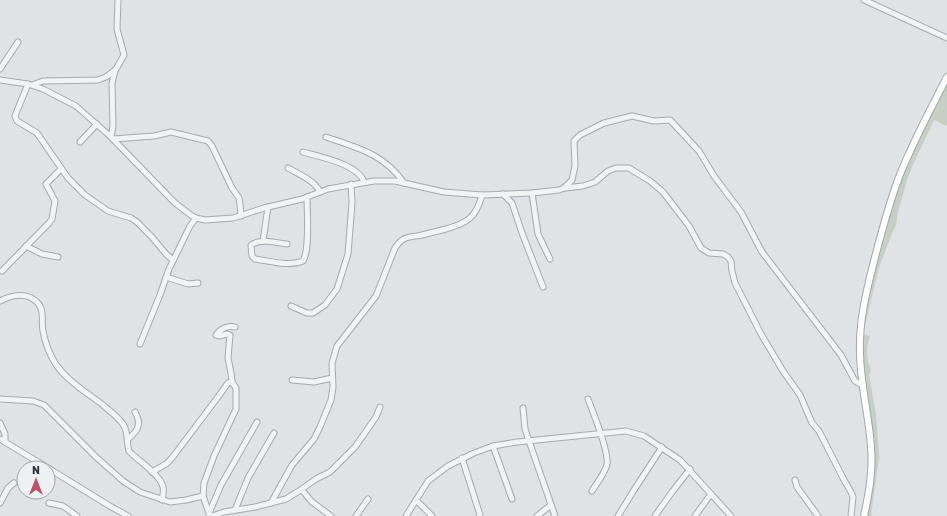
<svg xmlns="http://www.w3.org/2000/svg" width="947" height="516" viewBox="0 0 947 516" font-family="Rubik,sans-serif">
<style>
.green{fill:#c6cfc1}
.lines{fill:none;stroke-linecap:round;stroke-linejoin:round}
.minor-casing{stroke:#a5aab0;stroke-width:7}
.major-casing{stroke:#9fa8b1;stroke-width:8}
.minor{stroke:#f1f3f5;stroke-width:5}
.major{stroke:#fff;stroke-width:6}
</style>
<rect width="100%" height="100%" fill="#dfe3e6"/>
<!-- green -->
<path class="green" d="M 947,77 L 947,126 L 934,120 L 912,167 L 907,180 L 898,212 L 896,225 L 892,233 L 879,268 L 863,334 L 870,336 C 866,348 866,358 871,370 L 869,375 L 876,414 L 879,457 L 871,516 L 864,516 L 872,471 L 862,385 L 862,316 L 894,191 Z"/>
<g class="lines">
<!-- minor casing -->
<g class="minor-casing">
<g id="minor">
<path d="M 864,0 L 947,38"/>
<path d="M 0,69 L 18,42"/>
<path d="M 0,80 L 28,84 L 43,89 L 76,106 L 111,137 L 175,203 L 192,216 L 196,218 L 205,220 L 233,218 L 264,208 L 302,199 L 328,189 L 374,181 L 395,181 L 444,192 L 482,195 L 532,193 L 559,190 L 564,188 L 572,180 L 575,166 L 574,141 L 580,135 L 604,123 L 632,116 L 654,121 L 670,120 L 699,151 L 714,176 L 741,212 L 762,252 L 841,355 L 855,381 L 862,385"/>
<path d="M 28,84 L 15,116 L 17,121 L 37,133 L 68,178 L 85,195 L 108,211 L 131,218 L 137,222 L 151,236 L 166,254 L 173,260"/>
<path d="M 32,85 L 43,81 L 98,80 L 106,77 L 115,70"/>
<path d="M 111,137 L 113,126 L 112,83 L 115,71 L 124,55 L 117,29 L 118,0"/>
<path d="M 326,137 C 358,148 384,154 404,183"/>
<path d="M 113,139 L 154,136 L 171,132 L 208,141 L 212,146 L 232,188 L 239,198 L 240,204 L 241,216"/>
<path d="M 80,142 L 97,124"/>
<path d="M 303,152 C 320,157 358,164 364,182"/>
<path d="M 288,168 C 300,175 314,180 320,192"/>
<path d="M 565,188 L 583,186 L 595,182 L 608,171 L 616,168 L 629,168 L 650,181 L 663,192 L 689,226 L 701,248 L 709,253 L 723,254 L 728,257 L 731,261 L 732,271 L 735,283 L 761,334 L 783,371 L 800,395 L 812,423 L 819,431 L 843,478 L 851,492 L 853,497 L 851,516"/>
<path d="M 532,193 L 538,234 L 550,259"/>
<path d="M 503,194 L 512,203 L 522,233 L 543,287"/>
<path d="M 263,241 L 268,207"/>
<path d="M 287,244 C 276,243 261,238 251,245 L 252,256 L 255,259 C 270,261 288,267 303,261 C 310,250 307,212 307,197"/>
<path d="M 26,246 L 42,254 L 58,257"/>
<path d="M 2,271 L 49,223 L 52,219 L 55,201 L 46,184 L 61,169"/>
<path d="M 166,277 L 188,284 L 198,283"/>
<path d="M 0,301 C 12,295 27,292 37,302 C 45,310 41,322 43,331 C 45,342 49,353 55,363 C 67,381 86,392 103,405 C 110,411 118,417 123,424 C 129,433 126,442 129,451 C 138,461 160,474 163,487 C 164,491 163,496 162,500"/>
<path d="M 291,306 L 307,313 L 313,313 L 325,305 L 337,289 L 348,254 L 352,203 L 351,184"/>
<path d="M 140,344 L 160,295 L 169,269 L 190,226 L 196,218"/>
<path d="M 292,380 L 314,382 L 332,378"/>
<path d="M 232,381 L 231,373 L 228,358 L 230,335 L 227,334 L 219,336 L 216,335 C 220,329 228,325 235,327"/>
<path d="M 0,399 L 33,401 L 44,405 L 96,457 L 123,481 L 140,492 L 170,502 L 186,500 L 203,496 L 210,516"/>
<path d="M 588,399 C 593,412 609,451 607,464 C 605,473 597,483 592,491"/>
<path d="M 523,408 L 525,429 L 529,441 L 555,516"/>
<path d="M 0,423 L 5,434 L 5,442"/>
<path d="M 0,439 L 48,468"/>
<path d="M 128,439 C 138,431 142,424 135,412"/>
<path d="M 493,446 L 512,499"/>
<path d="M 462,458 L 480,515"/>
<path d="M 48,468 L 108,505 L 128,516"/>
<path d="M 152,472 L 166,464 L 172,458 L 218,397 L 228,383 L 232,382 L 236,388 L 236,409 L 214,456 L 204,483 L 203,496"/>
<path d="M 795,480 L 797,487 L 818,516"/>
<path d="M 302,490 L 312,502 L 331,516"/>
<path d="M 416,500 L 432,516"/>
<path d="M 0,503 L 8,488 L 14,483"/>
<path d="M 49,503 L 63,506 L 77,516"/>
<path d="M 271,503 L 292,465 L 314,439 L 320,427 L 331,400 L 333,387 L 332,363 L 337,346 L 376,296 L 395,248 C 404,235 408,238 422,235 C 430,233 438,231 446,229 C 467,223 476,218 482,195"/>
<path d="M 235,510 L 248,478 L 274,433"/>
<path d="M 210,511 L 221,485 L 257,422"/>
<path d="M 212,516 L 224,512 L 255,507 L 286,499 L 299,491 L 316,479 L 330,472 L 355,447 L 376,417 L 380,407"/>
<path d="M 356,516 L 368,499"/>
<path d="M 406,516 L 428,481 L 448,466 L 474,453 L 493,446 L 517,442 L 626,431 L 644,436 L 680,460 L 731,516"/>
<path d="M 537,516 L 551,505"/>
<path d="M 618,516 L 634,490 L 662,447"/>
<path d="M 655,516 L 672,492 L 690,469"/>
<path d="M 695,516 L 711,494"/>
</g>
</g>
<!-- major casing -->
<g class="major-casing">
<path id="major" d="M 864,516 C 869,493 873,471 871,447 C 869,415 860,384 860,351 C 859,322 866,293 873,265 C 881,234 889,202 901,172 C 914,140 931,108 947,77"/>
</g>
<!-- minor -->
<use href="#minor" class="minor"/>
<!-- major -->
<use href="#major" class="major"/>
</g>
<!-- north arrow -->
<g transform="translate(36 480)"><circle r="19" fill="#eef1f4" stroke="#a0a5aa"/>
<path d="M0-3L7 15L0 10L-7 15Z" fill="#bf516c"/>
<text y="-6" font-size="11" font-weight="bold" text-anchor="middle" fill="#2a323c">N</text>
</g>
</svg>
